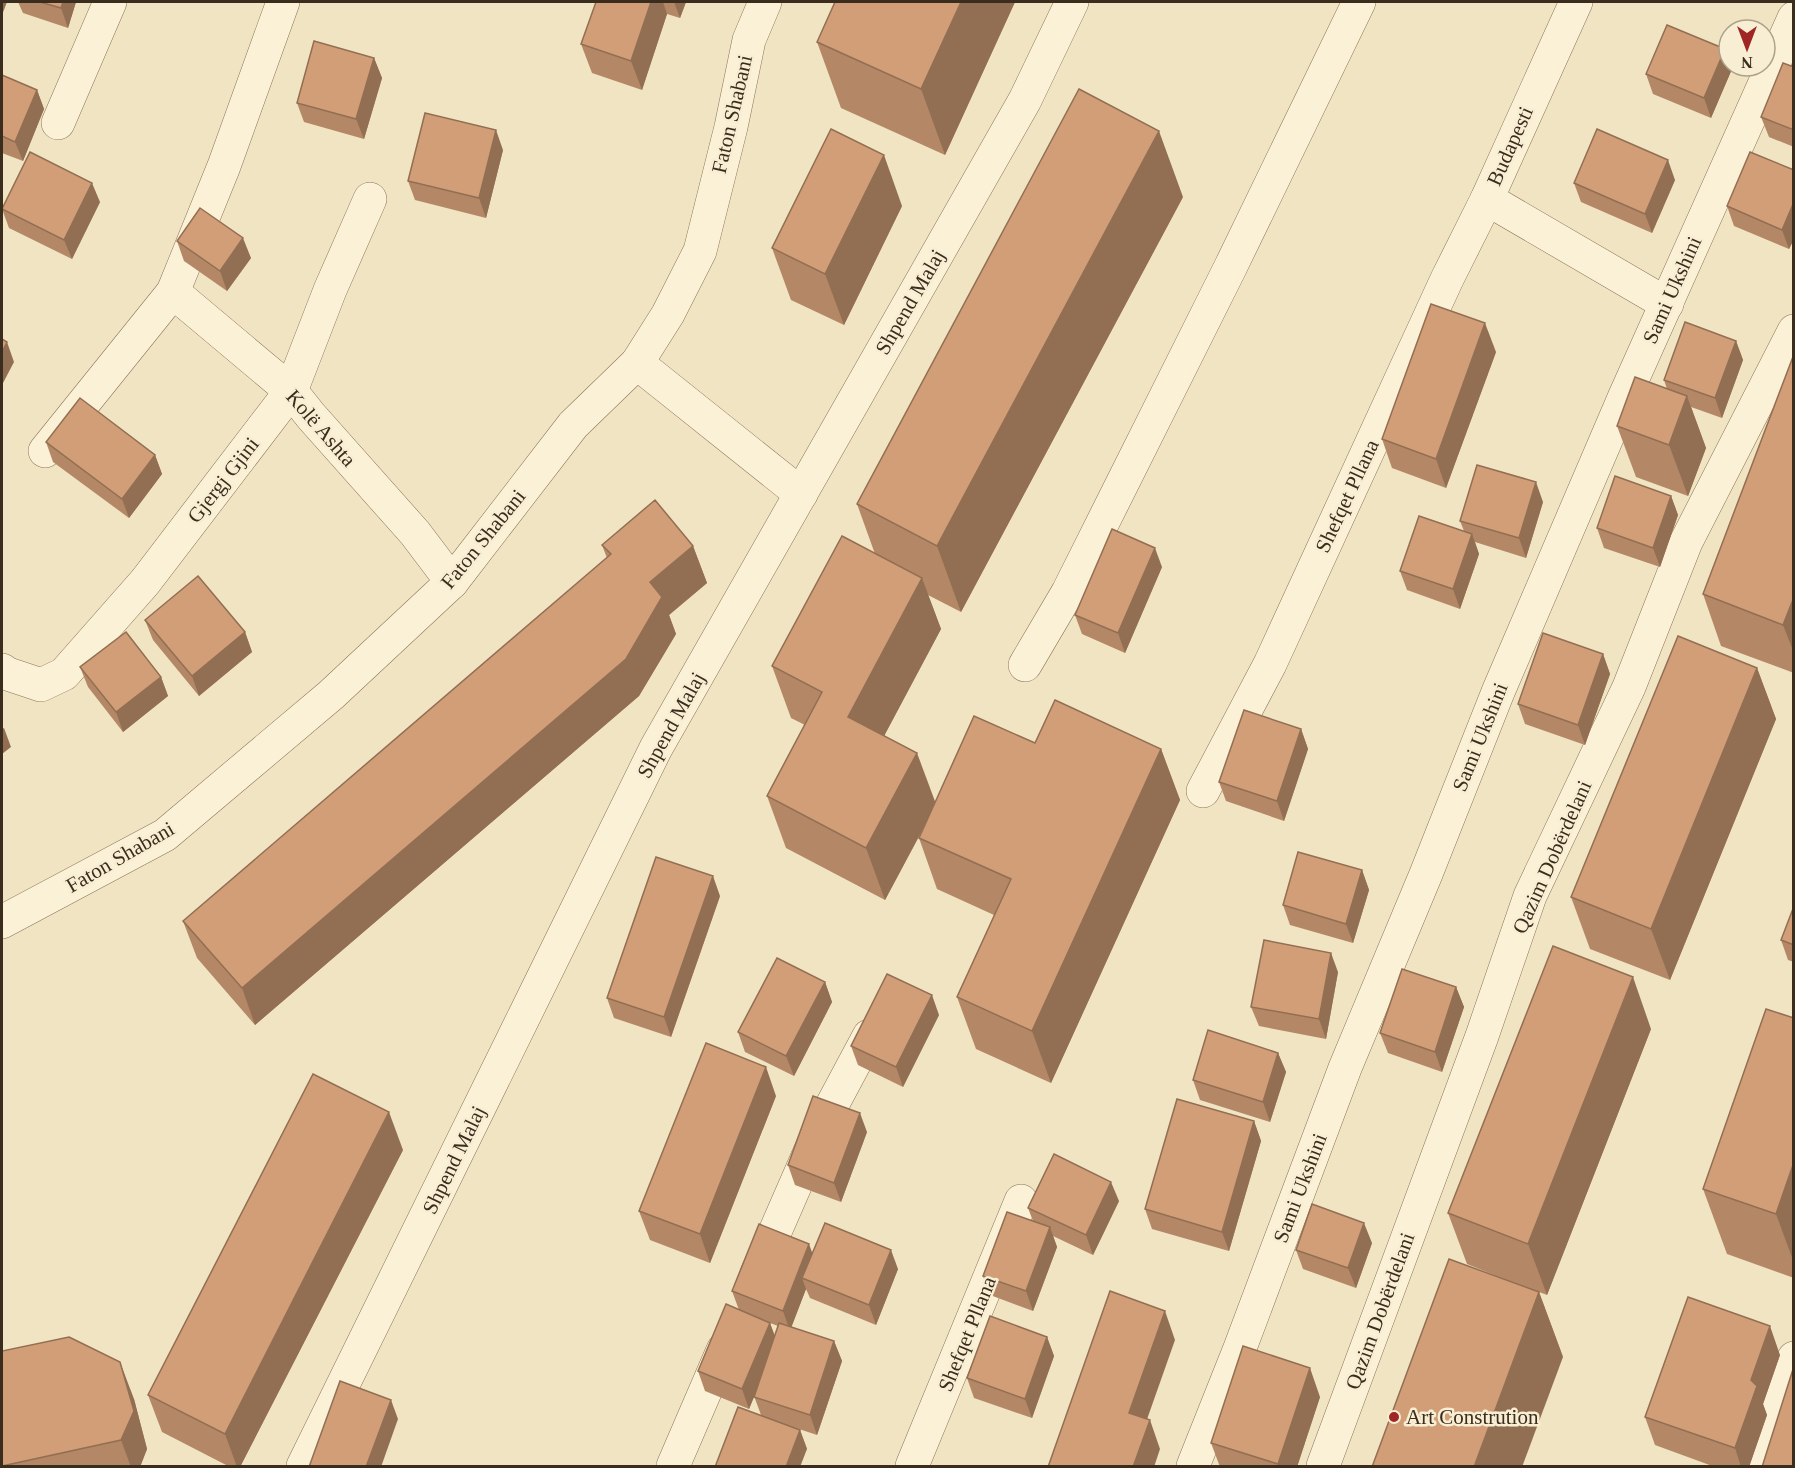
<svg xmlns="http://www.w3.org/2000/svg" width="1795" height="1468" viewBox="0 0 1795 1468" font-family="Georgia,serif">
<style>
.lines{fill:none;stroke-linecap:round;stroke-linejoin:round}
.minor-casing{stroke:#8c7559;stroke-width:34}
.minor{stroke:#fbf1d7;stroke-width:33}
.wall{fill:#b48866;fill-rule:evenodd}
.shaded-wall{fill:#926f53}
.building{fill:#d19e77;stroke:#926f53;stroke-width:1.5}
.poi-dot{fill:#9f2625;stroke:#f8eed3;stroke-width:2}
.labels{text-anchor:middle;stroke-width:5;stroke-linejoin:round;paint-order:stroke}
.street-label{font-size:21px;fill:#3b2d1e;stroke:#f8eed3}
.poi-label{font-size:21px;fill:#3b2d1e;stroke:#f8eed3;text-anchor:start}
</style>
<rect width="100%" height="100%" fill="#f1e4c3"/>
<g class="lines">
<!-- minor casing -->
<g class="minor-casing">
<g id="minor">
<path d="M 58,123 L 110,2"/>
<path d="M 1487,199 L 1667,304"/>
<path d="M 173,292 L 291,391 L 311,416 L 415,533 L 452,582"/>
<path d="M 637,363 L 801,494"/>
<path d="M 45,451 L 173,292 L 224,166 L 283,2"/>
<path d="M 1025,665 L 1068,592 L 1231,266 L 1359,2"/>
<path d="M 2,670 L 8,674 L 41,685 L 64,674 L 145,582 L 291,391 L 330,290 L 370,199"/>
<path d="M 1203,791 L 1270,664 L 1447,279 L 1487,199 L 1576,2"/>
<path d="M 2,922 L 165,835 L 331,695 L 452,582 L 573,425 L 637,363 L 668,314 L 700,251 L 731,127 L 749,40 L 765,2"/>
<path d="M 757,1273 L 822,1124 L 869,1036"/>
<path d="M 303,1466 L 656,748 L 1025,100 L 1072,2"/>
<path d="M 673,1466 L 723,1350"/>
<path d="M 912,1466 L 1021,1201"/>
<path d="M 1193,1466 L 1240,1348 L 1345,1068 L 1426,874 L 1498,692 L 1624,398 L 1794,18"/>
<path d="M 1323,1466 L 1482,1036 L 1530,896 L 1629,687 L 1686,542 L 1794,331"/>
<path d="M 1755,1466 L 1794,1358"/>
</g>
</g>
<!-- minor -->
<use href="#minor" class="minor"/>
</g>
<!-- wall -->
<g class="wall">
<path d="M 18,2 L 76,2 L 68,28 L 23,13 Z"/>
<path d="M 596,2 L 686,2 L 680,18 L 667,14 L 642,90 L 592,73 L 581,44 Z"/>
<path d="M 1015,2 L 945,155 L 841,108 L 817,42 Z"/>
<path d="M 1725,49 L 1729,61 L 1729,66 L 1731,66 L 1732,69 L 1711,118 L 1653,94 L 1646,74 Z"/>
<path d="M 374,58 L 382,78 L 364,139 L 304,122 L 297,103 Z"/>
<path d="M 1794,67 L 1794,147 L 1769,137 L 1761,117 Z"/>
<path d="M 2,75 L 37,90 L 44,109 L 23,161 L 2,153 Z"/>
<path d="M 503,150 L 486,218 L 415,200 L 408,181 Z"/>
<path d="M 1794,170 L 1794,239 L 1789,249 L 1734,226 L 1727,206 Z"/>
<path d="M 1675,180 L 1652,233 L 1581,202 L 1574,183 Z"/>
<path d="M 1183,197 L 961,612 L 928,595 L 941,629 L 884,736 L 935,802 L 1035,743 L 1161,749 L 1180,800 L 1051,1083 L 976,1049 L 957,997 L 994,915 L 937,889 L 919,838 L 922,831 L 885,900 L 786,848 L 767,796 L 805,725 L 791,718 L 772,666 L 875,554 L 857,504 Z"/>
<path d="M 100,202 L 72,259 L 9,228 L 2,209 Z"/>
<path d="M 902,206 L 844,325 L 791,300 L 772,248 Z"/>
<path d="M 177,241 L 251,258 L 227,291 L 184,261 Z"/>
<path d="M 1736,341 L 1743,360 L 1722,418 L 1691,407 L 1706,448 L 1688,496 L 1636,477 L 1617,426 L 1667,389 L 1664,380 Z"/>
<path d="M 1496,352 L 1446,488 L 1392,468 L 1382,439 Z"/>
<path d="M 1794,354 L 1794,673 L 1721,646 L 1703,594 Z"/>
<path d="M 46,442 L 155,455 L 162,474 L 129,518 L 53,462 Z"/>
<path d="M 1671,496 L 1678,515 L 1660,567 L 1604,548 L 1597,528 Z"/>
<path d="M 1543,502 L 1526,558 L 1475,542 L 1479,554 L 1460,609 L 1407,590 L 1400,571 L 1464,531 L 1460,521 Z"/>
<path d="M 602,545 L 693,546 L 707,583 L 669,615 L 676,634 L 639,696 L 255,1025 L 197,958 L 183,921 L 607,558 Z"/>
<path d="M 1162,567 L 1125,653 L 1082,634 L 1075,615 Z"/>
<path d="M 145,620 L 245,632 L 252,652 L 199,696 L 153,640 Z"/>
<path d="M 1603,654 L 1610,674 L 1585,745 L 1525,724 L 1518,704 Z"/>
<path d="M 80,667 L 161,677 L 168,696 L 123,732 L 88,687 Z"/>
<path d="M 1757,668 L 1776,719 L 1670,980 L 1590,949 L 1571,897 Z"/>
<path d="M 1301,729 L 1308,749 L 1284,821 L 1226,801 L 1219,782 Z"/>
<path d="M 1362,870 L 1369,890 L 1353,943 L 1290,925 L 1283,905 Z"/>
<path d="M 720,896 L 671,1037 L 614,1018 L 607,998 Z"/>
<path d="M 1794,906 L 1794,962 L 1788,960 L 1781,940 Z"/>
<path d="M 1338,972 L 1326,1039 L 1259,1026 L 1251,1007 Z"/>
<path d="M 825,982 L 832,1002 L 794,1076 L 745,1052 L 738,1032 Z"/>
<path d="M 1456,987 L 1464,1007 L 1442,1072 L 1388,1053 L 1380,1033 Z"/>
<path d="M 939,1015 L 903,1087 L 858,1065 L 851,1046 Z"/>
<path d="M 1794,1018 L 1794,1278 L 1727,1254 L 1703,1189 Z"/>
<path d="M 1651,1029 L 1547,1295 L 1539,1292 L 1563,1357 L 1509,1281 L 1467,1264 L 1448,1213 Z"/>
<path d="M 1278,1053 L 1286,1072 L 1270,1122 L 1200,1100 L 1193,1080 Z"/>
<path d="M 776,1096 L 710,1263 L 650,1240 L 639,1211 Z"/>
<path d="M 1254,1121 L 1261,1141 L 1229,1251 L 1152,1229 L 1145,1209 Z"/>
<path d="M 867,1132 L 841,1202 L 795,1185 L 788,1165 Z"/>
<path d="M 403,1150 L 240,1467 L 230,1467 L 162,1432 L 148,1395 Z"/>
<path d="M 1119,1201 L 1093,1255 L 1053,1236 L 1057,1247 L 1033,1311 L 990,1295 L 983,1276 L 1033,1221 L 1028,1208 Z"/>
<path d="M 1372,1243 L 1356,1288 L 1303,1269 L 1296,1250 Z"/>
<path d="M 813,1253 L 898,1269 L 876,1325 L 810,1298 L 806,1289 L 791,1327 L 834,1341 L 842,1361 L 817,1435 L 790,1426 L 800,1430 L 807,1449 L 761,1415 L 754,1396 L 749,1409 L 705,1391 L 698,1371 L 739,1310 L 732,1291 ZM 770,1323 L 778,1326 L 775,1336 Z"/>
<path d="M 1047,1337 L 1054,1356 L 1032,1418 L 974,1398 L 967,1378 Z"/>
<path d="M 2,1351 L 134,1399 L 147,1449 L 140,1467 L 2,1467 Z"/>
<path d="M 1780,1355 L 1763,1404 L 1767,1415 L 1749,1467 L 1715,1467 L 1655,1445 L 1645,1417 Z"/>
<path d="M 1320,1397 L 1297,1467 L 1220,1467 L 1211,1443 Z"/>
</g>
<!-- shaded-wall -->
<g class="shaded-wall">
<path d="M 2,2 L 7,2 L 2,15 Z"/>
<path d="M 63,2 L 76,2 L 68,28 L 61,8 Z"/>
<path d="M 651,2 L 663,2 L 667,14 L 642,90 L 631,61 Z"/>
<path d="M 674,2 L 686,2 L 680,18 Z"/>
<path d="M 961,2 L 1015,2 L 945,155 L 921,89 Z"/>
<path d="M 1725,49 L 1729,61 L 1729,66 L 1731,66 L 1732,69 L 1711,118 L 1704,98 Z"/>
<path d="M 374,58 L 382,78 L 364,139 L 356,119 Z"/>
<path d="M 37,90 L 44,109 L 23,161 L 15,142 Z"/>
<path d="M 496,130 L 503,150 L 486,218 L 479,198 Z"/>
<path d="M 1159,131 L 1183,197 L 961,612 L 937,546 Z"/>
<path d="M 884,155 L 902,206 L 844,325 L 825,274 Z"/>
<path d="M 1668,160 L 1675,180 L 1652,233 L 1645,214 Z"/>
<path d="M 92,183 L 100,202 L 72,259 L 64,240 Z"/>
<path d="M 1794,202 L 1794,239 L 1789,249 L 1782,230 Z"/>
<path d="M 243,238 L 251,258 L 227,291 L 220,271 Z"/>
<path d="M 1485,323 L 1496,352 L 1446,488 L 1436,459 Z"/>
<path d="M 1736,341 L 1743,360 L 1722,418 L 1715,398 Z"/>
<path d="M 7,342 L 14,362 L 2,385 L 2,352 Z"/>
<path d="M 1687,396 L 1706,448 L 1688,496 L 1669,445 Z"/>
<path d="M 155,455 L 162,474 L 129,518 L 122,499 Z"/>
<path d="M 1536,482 L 1543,502 L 1526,558 L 1519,538 Z"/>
<path d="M 1671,496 L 1678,515 L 1660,567 L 1653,548 Z"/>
<path d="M 1472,534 L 1479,554 L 1460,609 L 1453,589 Z"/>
<path d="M 693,546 L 707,583 L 669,615 L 676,634 L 639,696 L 255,1025 L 242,988 L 650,582 Z"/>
<path d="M 1155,548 L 1162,567 L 1125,653 L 1118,633 Z"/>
<path d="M 922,578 L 941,629 L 867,768 L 848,717 Z"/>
<path d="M 1794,597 L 1794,653 L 1783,625 Z"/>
<path d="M 245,632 L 252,652 L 199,696 L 192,676 Z"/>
<path d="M 1603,654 L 1610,674 L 1585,745 L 1578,725 Z"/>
<path d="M 1757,668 L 1776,719 L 1670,980 L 1651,929 Z"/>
<path d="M 161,677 L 168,696 L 123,732 L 116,712 Z"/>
<path d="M 4,728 L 11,747 L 2,754 L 2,729 Z"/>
<path d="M 1301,729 L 1308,749 L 1284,821 L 1277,801 Z"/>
<path d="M 1161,749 L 1180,800 L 1051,1083 L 1032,1031 Z"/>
<path d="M 917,753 L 936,804 L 885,900 L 866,848 Z"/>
<path d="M 1362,870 L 1369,890 L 1353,943 L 1346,924 Z"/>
<path d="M 713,876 L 720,896 L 671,1037 L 664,1017 Z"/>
<path d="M 1331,953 L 1338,972 L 1326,1039 L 1319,1019 Z"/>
<path d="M 1633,977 L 1651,1029 L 1547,1295 L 1528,1244 Z"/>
<path d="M 825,982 L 832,1002 L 794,1076 L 786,1056 Z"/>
<path d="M 1456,987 L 1464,1007 L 1442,1072 L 1435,1052 Z"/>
<path d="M 932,995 L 939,1015 L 903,1087 L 896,1067 Z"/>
<path d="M 1278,1053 L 1286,1072 L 1270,1122 L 1263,1102 Z"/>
<path d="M 766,1067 L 776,1096 L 710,1263 L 700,1234 Z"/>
<path d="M 389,1112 L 403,1150 L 240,1467 L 237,1467 L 225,1434 Z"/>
<path d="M 860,1113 L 867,1132 L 841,1202 L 834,1183 Z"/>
<path d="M 1254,1121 L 1261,1141 L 1229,1251 L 1222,1232 Z"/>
<path d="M 1794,1162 L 1794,1263 L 1776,1214 Z"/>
<path d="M 1111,1182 L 1119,1201 L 1093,1255 L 1086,1235 Z"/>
<path d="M 1364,1223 L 1372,1243 L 1356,1288 L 1348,1268 Z"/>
<path d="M 1050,1227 L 1057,1247 L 1033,1311 L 1026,1291 Z"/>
<path d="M 809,1244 L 816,1263 L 802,1278 L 806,1289 L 790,1331 L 783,1311 Z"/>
<path d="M 891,1250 L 898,1269 L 876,1325 L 869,1305 Z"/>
<path d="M 1539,1292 L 1563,1357 L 1522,1467 L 1474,1467 Z"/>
<path d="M 1165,1311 L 1175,1340 L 1139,1442 L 1129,1413 Z"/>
<path d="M 770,1323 L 777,1343 L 749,1409 L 742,1389 Z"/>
<path d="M 1770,1326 L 1780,1355 L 1763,1404 L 1767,1415 L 1749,1467 L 1741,1467 L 1735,1448 L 1751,1380 Z"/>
<path d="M 1047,1337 L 1054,1356 L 1032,1418 L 1025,1399 Z"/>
<path d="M 834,1341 L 842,1361 L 817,1435 L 810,1415 Z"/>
<path d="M 120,1362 L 134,1399 L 147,1449 L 140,1467 L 131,1467 L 121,1440 Z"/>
<path d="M 1310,1368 L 1320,1397 L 1297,1467 L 1279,1467 L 1278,1464 Z"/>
<path d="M 391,1400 L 398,1419 L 381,1467 L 366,1467 Z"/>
<path d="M 1150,1420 L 1160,1449 L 1154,1467 L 1133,1467 Z"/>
<path d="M 800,1430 L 807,1449 L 800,1467 L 786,1467 Z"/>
</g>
<!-- building -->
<g class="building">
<path d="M 40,2 L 63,2 L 61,8 Z"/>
<path d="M 596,2 L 651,2 L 631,61 L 581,44 Z"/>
<path d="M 835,2 L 961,2 L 921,89 L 817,42 Z"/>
<path d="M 1667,25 L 1725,49 L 1704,98 L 1646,74 Z"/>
<path d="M 314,41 L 374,58 L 356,119 L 297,103 Z"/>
<path d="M 1783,63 L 1794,67 L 1794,130 L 1761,117 Z"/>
<path d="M 2,75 L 37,90 L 15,142 L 2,136 Z"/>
<path d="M 1079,89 L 1159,131 L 937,546 L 857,504 Z"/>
<path d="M 425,113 L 496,130 L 479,198 L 408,181 Z"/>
<path d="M 831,129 L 884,155 L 825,274 L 772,248 Z"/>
<path d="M 1597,129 L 1668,160 L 1645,214 L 1574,183 Z"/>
<path d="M 30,152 L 92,183 L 64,240 L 2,209 Z"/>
<path d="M 1750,152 L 1794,170 L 1794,202 L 1782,230 L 1727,206 Z"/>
<path d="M 200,208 L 243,238 L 220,271 L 177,241 Z"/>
<path d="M 1431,304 L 1485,323 L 1436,459 L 1382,439 Z"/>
<path d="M 1685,322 L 1736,341 L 1715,398 L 1664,380 Z"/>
<path d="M 2,339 L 7,342 L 2,352 Z"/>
<path d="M 1794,354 L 1794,597 L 1783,625 L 1703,594 Z"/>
<path d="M 1635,377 L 1687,396 L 1669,445 L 1617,426 Z"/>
<path d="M 80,398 L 155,455 L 122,499 L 46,442 Z"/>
<path d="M 1477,465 L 1536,482 L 1519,538 L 1460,521 Z"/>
<path d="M 1615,476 L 1671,496 L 1653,548 L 1597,528 Z"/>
<path d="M 655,500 L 693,546 L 650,582 L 662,597 L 626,659 L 242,988 L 183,921 L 611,554 L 602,545 Z"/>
<path d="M 1419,516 L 1472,534 L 1453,589 L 1400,571 Z"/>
<path d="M 1112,529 L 1155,548 L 1118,633 L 1075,615 Z"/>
<path d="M 842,536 L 922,578 L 848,717 L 917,753 L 866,848 L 767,796 L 822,692 L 772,666 Z"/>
<path d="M 198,576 L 245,632 L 192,676 L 145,620 Z"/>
<path d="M 126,632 L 161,677 L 116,712 L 80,667 Z"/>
<path d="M 1543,633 L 1603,654 L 1578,725 L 1518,704 Z"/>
<path d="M 1678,636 L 1757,668 L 1651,929 L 1571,897 Z"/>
<path d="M 1055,700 L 1161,749 L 1032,1031 L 957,997 L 1011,879 L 919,838 L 974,716 L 1035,743 Z"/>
<path d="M 1244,710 L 1301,729 L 1277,801 L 1219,782 Z"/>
<path d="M 1298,852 L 1362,870 L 1346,924 L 1283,905 Z"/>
<path d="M 656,857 L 713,876 L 664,1017 L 607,998 Z"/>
<path d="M 1794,906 L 1794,945 L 1781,940 Z"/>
<path d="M 1264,940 L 1331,953 L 1319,1019 L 1251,1007 Z"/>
<path d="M 1553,946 L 1633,977 L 1528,1244 L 1448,1213 Z"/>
<path d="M 777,958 L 825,982 L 786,1056 L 738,1032 Z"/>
<path d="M 1402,969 L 1456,987 L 1435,1052 L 1380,1033 Z"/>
<path d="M 887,974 L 932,995 L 896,1067 L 851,1046 Z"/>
<path d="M 1766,1009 L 1794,1018 L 1794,1162 L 1776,1214 L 1703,1189 Z"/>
<path d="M 1208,1030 L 1278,1053 L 1263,1102 L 1193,1080 Z"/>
<path d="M 706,1043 L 766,1067 L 700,1234 L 639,1211 Z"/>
<path d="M 313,1074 L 389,1112 L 225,1434 L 148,1395 Z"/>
<path d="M 813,1096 L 860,1113 L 834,1183 L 788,1165 Z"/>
<path d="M 1177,1099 L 1254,1121 L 1222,1232 L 1145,1209 Z"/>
<path d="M 1054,1154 L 1111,1182 L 1086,1235 L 1028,1208 Z"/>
<path d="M 1312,1204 L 1364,1223 L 1348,1268 L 1296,1250 Z"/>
<path d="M 1007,1212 L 1050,1227 L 1026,1291 L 983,1276 Z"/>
<path d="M 825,1223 L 891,1250 L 869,1305 L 802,1278 Z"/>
<path d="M 759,1224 L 809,1244 L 783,1311 L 732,1291 Z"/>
<path d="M 1449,1259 L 1539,1292 L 1474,1467 L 1372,1467 Z"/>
<path d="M 1110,1291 L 1165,1311 L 1129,1413 L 1150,1420 L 1133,1467 L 1048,1467 Z"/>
<path d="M 1688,1297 L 1770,1326 L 1751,1380 L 1757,1386 L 1735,1448 L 1645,1417 Z"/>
<path d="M 726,1304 L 770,1323 L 742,1389 L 698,1371 Z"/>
<path d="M 990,1316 L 1047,1337 L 1025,1399 L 967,1378 Z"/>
<path d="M 779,1323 L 834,1341 L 810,1415 L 754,1397 Z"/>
<path d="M 69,1337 L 120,1362 L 134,1411 L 121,1440 L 2,1466 L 2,1351 Z"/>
<path d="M 1243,1346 L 1310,1368 L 1278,1464 L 1211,1443 Z"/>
<path d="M 1794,1366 L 1794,1467 L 1762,1467 Z"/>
<path d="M 340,1381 L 391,1400 L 366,1467 L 309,1467 Z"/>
<path d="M 738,1407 L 800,1430 L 786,1467 L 715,1467 Z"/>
</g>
<!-- markers -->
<circle class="poi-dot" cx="1394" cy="1417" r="6"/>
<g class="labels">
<!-- street labels -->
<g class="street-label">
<text transform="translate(732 114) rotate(-77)" y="7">Faton Shabani</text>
<text transform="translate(1510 146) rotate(-66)" y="7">Budapesti</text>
<text transform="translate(1672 290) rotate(-66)" y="7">Sami Ukshini</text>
<text transform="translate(910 302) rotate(-60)" y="7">Shpend Malaj</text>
<text transform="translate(321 428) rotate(49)" y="7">Kolë Ashta</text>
<text transform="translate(223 480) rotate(-52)" y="7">Gjergj Gjini</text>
<text transform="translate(1347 496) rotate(-65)" y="7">Shefqet Pllana</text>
<text transform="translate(483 539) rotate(-51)" y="7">Faton Shabani</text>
<text transform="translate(671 725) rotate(-61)" y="7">Shpend Malaj</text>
<text transform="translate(1480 737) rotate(-68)" y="7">Sami Ukshini</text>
<text transform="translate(120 857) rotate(-30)" y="7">Faton Shabani</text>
<text transform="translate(1552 857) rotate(-66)" y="7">Qazim Dobërdelani</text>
<text transform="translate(454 1160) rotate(-64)" y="7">Shpend Malaj</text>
<text transform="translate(1300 1188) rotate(-69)" y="7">Sami Ukshini</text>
<text transform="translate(1380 1311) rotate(-70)" y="7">Qazim Dobërdelani</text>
<text transform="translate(967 1334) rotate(-68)" y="7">Shefqet Pllana</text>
</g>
<!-- poi labels -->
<g class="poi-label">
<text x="1406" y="1424">Art Constrution</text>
</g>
</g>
<!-- border -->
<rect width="1795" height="1468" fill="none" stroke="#3b2d1e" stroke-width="6"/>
<!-- north arrow -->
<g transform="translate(1747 48) rotate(180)"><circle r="28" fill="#f8eed3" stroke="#aca18b" stroke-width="1.5"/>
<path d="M0-4.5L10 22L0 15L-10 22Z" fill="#9f2625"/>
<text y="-9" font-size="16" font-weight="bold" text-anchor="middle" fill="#3b2d1e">N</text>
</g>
</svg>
